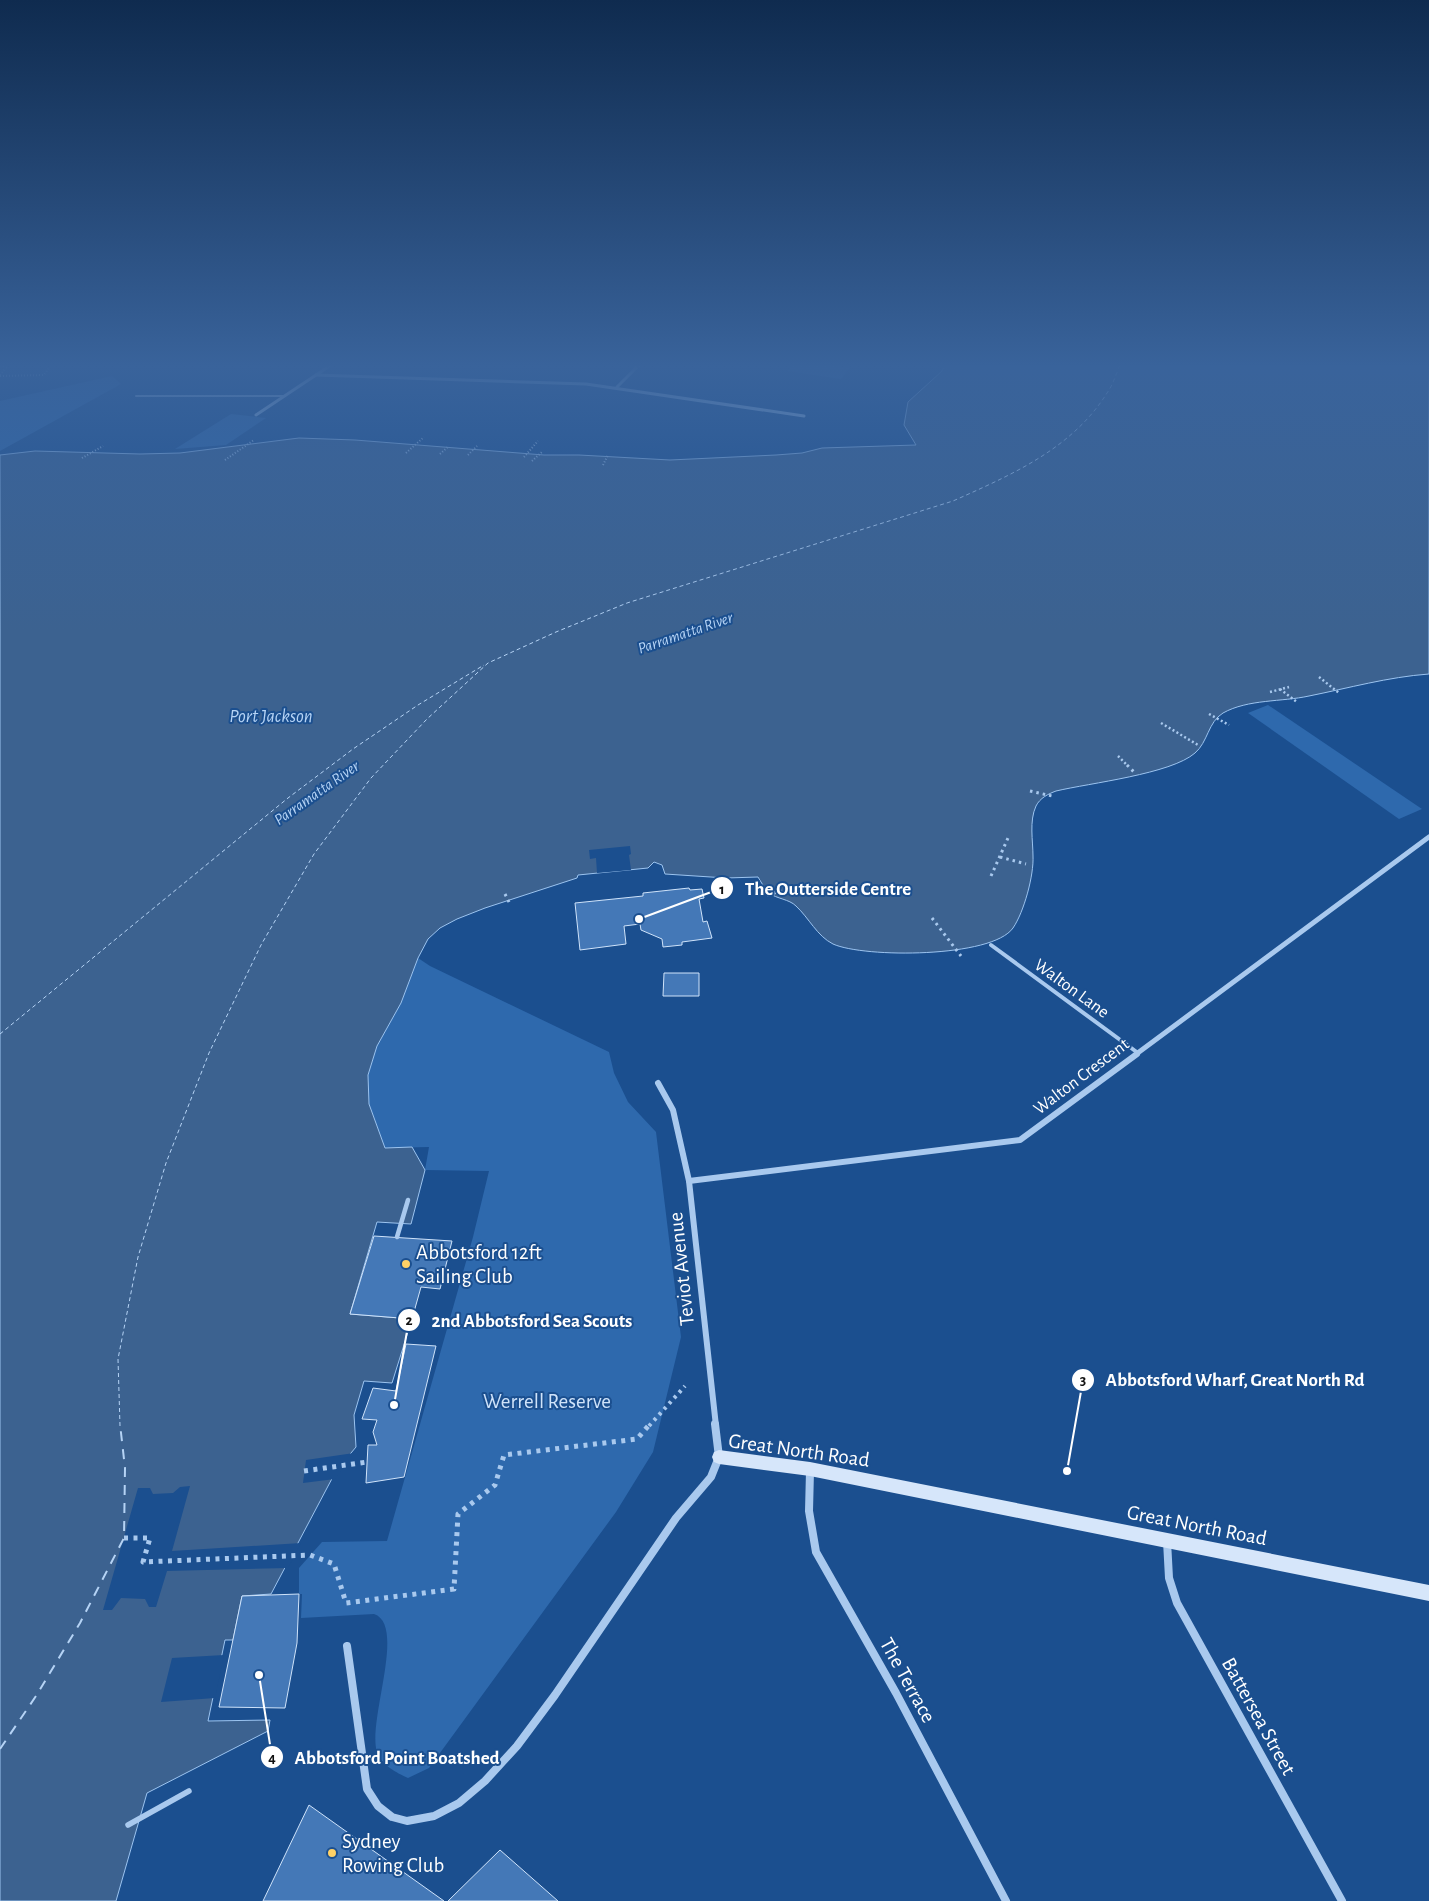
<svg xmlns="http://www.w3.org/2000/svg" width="1429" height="1901" viewBox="0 0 1429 1901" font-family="'Alegreya Sans',sans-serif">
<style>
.green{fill:#2e69ad}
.water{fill:#3c6290;stroke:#9cc4f0}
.pier{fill:#1b4f8f}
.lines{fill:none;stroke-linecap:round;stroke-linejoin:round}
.ferry-far1{stroke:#b5d3f5;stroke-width:1;stroke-dasharray:4 3;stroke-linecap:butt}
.ferry{stroke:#b5d3f5;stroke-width:2;stroke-dasharray:10 8;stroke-linecap:butt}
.building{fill:#4478b7;stroke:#cfe3fa}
.path-far4{stroke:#a9c9ee;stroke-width:2;stroke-dasharray:1 2;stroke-linecap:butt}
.path-far3{stroke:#a9c9ee;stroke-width:2.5;stroke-dasharray:2 2.5;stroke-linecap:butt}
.path-far2{stroke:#a9c9ee;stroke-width:3;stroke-dasharray:2.5 4;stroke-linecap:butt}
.path-far1{stroke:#a9c9ee;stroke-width:4;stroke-dasharray:3 4.5;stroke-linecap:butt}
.path{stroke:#a9c9ee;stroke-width:5;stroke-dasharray:4 5.5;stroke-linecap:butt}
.lane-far3{stroke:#a9c9ee;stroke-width:2}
.lane-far2{stroke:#a9c9ee;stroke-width:4}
.lane-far1{stroke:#a9c9ee;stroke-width:4.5}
.lane{stroke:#a9c9ee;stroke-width:5.5}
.street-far3{stroke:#a9c9ee;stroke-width:3}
.street-far2{stroke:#a9c9ee;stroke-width:5}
.street-far1{stroke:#a9c9ee;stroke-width:6}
.street{stroke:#a9c9ee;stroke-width:8}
.secondary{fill:#d6e6fa;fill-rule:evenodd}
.poi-dot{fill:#ffd166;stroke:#1b4f8f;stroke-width:2}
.labels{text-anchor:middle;stroke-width:4;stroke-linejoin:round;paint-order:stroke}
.far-water-label{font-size:16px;font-style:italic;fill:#b5d3f5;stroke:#1b4f8f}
.street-label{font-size:18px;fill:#fff;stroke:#1b4f8f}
.water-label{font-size:19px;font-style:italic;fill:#b5d3f5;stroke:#1b4f8f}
.near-poi-label{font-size:21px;fill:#fff;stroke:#1b4f8f;text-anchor:start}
.near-street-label{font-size:21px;fill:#fff;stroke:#1b4f8f}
.near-park-label{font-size:21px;fill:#cfe3fa;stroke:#1b4f8f}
.leader{fill:none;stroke:#fff;stroke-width:2}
.callout-dot{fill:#fff;stroke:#1b4f8f;stroke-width:2}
.mark-label{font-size:15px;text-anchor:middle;font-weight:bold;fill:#111}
.callout-label{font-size:19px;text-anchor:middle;font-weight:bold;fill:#fff;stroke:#1b4f8f;stroke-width:4;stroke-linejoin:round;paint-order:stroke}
</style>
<rect width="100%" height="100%" fill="#1b4f8f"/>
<!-- green -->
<g class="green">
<path d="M 793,365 L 827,365 L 850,368 L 841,379 L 787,371 Z"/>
<path d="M 112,376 L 121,384 L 0,451 L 0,401 Z"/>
<path d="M 231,414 L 266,418 L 226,445 L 175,449 Z"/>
<path d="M 1268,705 L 1422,809 L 1399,819 L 1248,713 Z"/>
<path d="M 418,958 L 430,966 L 609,1052 L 614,1073 L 628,1102 L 656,1132 L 681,1337 L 653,1452 L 616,1512 L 429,1768 L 408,1778 C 397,1773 381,1765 377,1752 C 367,1721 407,1625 374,1614 L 301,1618 L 302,1594 L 299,1594 L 299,1568 L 322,1542 L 387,1541 L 473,1237 L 489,1171 L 425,1170 L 429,1147 L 385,1148 L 369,1104 L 368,1075 L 377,1046 L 401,1003 Z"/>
</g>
<!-- water -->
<path class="water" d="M 945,365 L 1429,365 L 1429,674 C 1388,677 1349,688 1309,696 C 1282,702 1248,699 1223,713 C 1208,722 1208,742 1195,753 C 1171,774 1090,783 1056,791 C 1048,794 1040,798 1036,806 C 1029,821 1033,841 1033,856 C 1034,875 1024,912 1013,928 C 992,958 864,958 833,944 C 817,936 809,918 796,906 C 789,899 777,899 769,893 C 765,889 761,882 758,877 L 726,878 L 665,874 L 662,865 L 654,862 L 648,868 L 578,875 L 577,878 L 485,908 L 457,919 L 440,928 L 428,939 L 418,958 L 401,1003 L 377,1046 L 368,1075 L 369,1104 L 385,1148 L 412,1147 L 425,1170 L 411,1224 L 377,1222 L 350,1314 L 412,1319 L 392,1383 L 364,1381 L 354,1415 L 356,1447 L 336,1471 L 271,1594 L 242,1596 L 233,1640 L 225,1640 L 208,1721 L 270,1720 L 268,1731 L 147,1793 L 116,1901 L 0,1901 L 0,455 L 35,451 L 140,454 L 180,453 L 299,438 L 355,440 L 544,455 L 579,455 L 670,460 L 776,455 L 802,453 L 822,448 L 916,445 L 904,425 L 908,402 L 942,371 Z"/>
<!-- pier -->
<g class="pier">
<path d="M 630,846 L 631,854 L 629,855 L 631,870 L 597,873 L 596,858 L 590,859 L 589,850 Z"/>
<path d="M 354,1453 L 335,1479 L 303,1483 L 306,1460 Z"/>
<path d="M 190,1486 L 172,1551 L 301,1543 L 288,1568 L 167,1571 L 156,1607 L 149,1607 L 145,1599 L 121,1598 L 112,1610 L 103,1610 L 138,1488 L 150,1488 L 153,1494 L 173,1493 L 180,1487 Z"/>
<path d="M 224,1655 L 215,1698 L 161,1702 L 172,1658 Z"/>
</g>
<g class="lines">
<!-- ferry-far1 -->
<g class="ferry-far1">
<path d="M 0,1034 L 288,798 L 353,749 L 418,705 L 484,665"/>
<path d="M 120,1426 L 118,1359 L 138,1257 L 166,1163 L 209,1053 L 261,945 L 314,854 L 371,778 L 427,719 L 488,663 L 556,632 L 627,603 L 953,501 C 1011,475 1072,449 1107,393 C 1113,385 1116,374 1120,365"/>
</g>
<!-- ferry -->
<path class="ferry" d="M 0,1749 L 36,1696 L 80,1623 L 124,1538 L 125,1468 L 120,1424"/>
</g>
<!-- building -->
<g class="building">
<path d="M 689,888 L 690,890 L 702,889 L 704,898 L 699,899 L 703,922 L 707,921 L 712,938 L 682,942 L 682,945 L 663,947 L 662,939 L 641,930 L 640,924 L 624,926 L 626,944 L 580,950 L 575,903 L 643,896 L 643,893 Z"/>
<path d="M 664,973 L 699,973 L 699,996 L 663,996 Z"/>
<path d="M 374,1236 L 452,1241 L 440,1289 L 421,1287 L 412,1319 L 350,1314 Z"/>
<path d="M 406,1344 L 436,1346 L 404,1477 L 366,1483 L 368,1445 L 377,1445 L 373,1432 L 377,1420 L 362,1419 L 373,1388 L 396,1391 Z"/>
<path d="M 299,1594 L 297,1643 L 285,1708 L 219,1707 L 242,1596 Z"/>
<path d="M 309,1805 L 444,1901 L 263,1901 Z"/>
<path d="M 500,1850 L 558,1901 L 448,1901 Z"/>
</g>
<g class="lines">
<!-- path-far4 -->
<g class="path-far4">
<path d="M 0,366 L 12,365"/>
<path d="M 0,375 L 8,365"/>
<path d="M 0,376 L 44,375 L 51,365"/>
<path d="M 406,453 L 424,437"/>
<path d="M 440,454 L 449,446"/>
<path d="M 468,455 L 477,446"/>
<path d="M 524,457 L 538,441"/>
<path d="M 82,458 L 103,446"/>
<path d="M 225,460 L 254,440"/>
<path d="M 532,461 L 543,451"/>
<path d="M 603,465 L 608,455"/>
</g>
<!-- path-far3 -->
<g class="path-far3">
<path d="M 1319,677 L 1339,693"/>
<path d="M 1280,689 L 1297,702"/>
<path d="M 1270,692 L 1289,687"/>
<path d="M 1209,714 L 1229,725"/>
<path d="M 1161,723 L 1198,745"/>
<path d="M 1118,756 L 1128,766"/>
</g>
<!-- path-far2 -->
<g class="path-far2">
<path d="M 1127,765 L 1135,773"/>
<path d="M 1030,791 L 1052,796"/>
<path d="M 1000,857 L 1026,864"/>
<path d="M 991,876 L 1008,838"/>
<path d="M 505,894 L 510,904"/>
<path d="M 767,895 L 796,887"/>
<path d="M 932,918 L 961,956"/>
</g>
<!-- path-far1 -->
<path class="path-far1" d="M 649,1426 L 685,1386"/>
<!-- path -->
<g class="path">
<path d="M 304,1471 L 367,1462"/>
<path d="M 124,1538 L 150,1538 L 143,1562 L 310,1555 L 334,1564 L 346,1603 L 454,1589 L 458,1514 L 495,1485 L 504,1455 L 637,1439 L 650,1424"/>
</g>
<!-- lane-far3 -->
<path class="lane-far3" d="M 136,396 L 284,396"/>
<!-- lane-far2 -->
<path class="lane-far2" d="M 991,945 L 1138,1053"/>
<!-- lane-far1 -->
<path class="lane-far1" d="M 397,1237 L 408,1200"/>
<!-- lane -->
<path class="lane" d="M 128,1825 L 189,1791"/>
<!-- street-far3 -->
<g class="street-far3">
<path d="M 316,375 L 586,384 L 804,416"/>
<path d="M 617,387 L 639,365"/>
<path d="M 256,415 L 331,365"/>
</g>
<!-- street-far2 -->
<path class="street-far2" d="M 1135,1055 L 1429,837"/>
<!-- street-far1 -->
<g class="street-far1">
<path d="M 658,1083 L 673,1110 L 689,1181 L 716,1426"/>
<path d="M 689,1181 L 1020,1140 L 1137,1054"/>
</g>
<!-- street -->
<g class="street">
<path d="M 810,1471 L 809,1511 L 816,1552 L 896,1693 L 1006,1901"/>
<path d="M 1167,1541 L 1169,1578 L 1177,1603 L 1342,1901"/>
<path d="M 347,1646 L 367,1789 L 378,1806 L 392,1817 L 407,1821 L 434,1816 L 459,1803 L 485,1781 L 517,1746 L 555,1695 L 676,1518 L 711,1477 L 719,1457 L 715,1424"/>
</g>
<!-- secondary -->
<path class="secondary" d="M 719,1450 L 810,1462 L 1429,1585 L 1429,1601 L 810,1476 L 719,1464 L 714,1462 L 712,1457 L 714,1452 Z"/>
</g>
<!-- sky -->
<linearGradient id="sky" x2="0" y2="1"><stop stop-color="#0f2b4f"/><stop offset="0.58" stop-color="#39639b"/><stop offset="1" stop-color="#39639b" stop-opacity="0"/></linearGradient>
<rect width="1429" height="631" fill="url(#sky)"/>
<!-- markers -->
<g class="poi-dot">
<circle cx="406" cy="1264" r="5"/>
<circle cx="332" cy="1853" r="5"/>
</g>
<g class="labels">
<!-- far-water labels -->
<g class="far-water-label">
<text transform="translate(685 632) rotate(-19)" y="6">Parramatta River</text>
<text transform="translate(316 792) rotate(-35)" y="6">Parramatta River</text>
</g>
<!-- street labels -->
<g class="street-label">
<text transform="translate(1072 988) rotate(36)" y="6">Walton Lane</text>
<text transform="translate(1081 1076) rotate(-37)" y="6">Walton Crescent</text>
</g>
<!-- water labels -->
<g class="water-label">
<text x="271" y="722">Port Jackson</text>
</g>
<!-- near-poi labels -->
<g class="near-poi-label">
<text x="416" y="1259">Abbotsford 12ft<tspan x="416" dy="24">Sailing Club</tspan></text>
<text x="342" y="1848">Sydney<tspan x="342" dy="24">Rowing Club</tspan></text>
</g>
<!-- near-street labels -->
<g class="near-street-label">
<text transform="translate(681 1269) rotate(-96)" y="7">Teviot Avenue</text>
<text transform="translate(799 1450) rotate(8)" y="7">Great North Road</text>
<text transform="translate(1197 1525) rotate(11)" y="7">Great North Road</text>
<text transform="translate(908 1680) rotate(61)" y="7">The Terrace</text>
<text transform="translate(1259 1716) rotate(61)" y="7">Battersea Street</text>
</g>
<!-- near-park labels -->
<g class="near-park-label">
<text x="547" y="1408">Werrell Reserve</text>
</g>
</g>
<!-- callouts -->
<path class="leader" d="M639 919L722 888M394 1405L409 1320M1067 1471L1083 1380M259 1675L272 1757"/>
<g class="callout-dot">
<circle cx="639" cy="919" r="5"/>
<circle cx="394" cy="1405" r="5"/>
<circle cx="1067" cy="1471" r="5"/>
<circle cx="259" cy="1675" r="5"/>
<circle cx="722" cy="888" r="12"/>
<circle cx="409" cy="1320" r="12"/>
<circle cx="1083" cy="1380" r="12"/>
<circle cx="272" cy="1757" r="12"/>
</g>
<g class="mark-label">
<text x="722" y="894">1</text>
<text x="409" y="1325">2</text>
<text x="1083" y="1385">3</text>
<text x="272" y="1763">4</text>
</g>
<g class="callout-label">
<text x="828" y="895">The Outterside Centre</text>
<text x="532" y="1327">2nd Abbotsford Sea Scouts</text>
<text x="1235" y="1386">Abbotsford Wharf, Great North Rd</text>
<text x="397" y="1764">Abbotsford Point Boatshed</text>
</g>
</svg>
